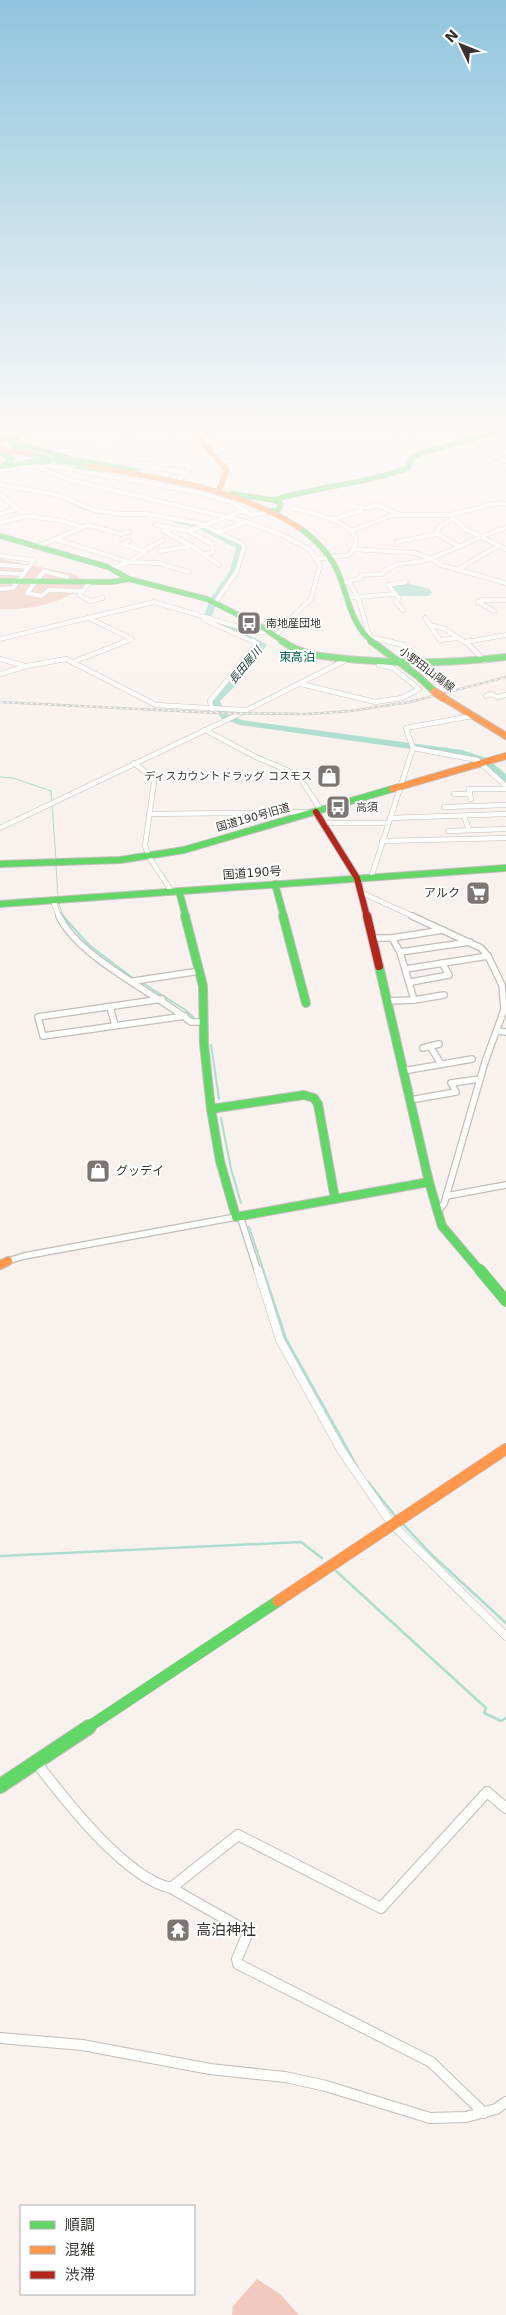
<svg xmlns="http://www.w3.org/2000/svg" width="506" height="2315" viewBox="0 0 506 2315" font-family="'DejaVu Sans','Noto Sans JP',sans-serif">
<style>
.forest{fill:#f1c9bf}
.water{fill:#abdece}
.lines{fill:none;stroke-linecap:round;stroke-linejoin:round}
.stream-far2{stroke:#abdece;stroke-width:1}
.stream-far1{stroke:#abdece;stroke-width:2}
.stream{stroke:#abdece;stroke-width:2.5}
.river{fill:#abdece;fill-rule:evenodd}
.street-far4-casing{stroke:#c3bcba;stroke-width:5}
.street-far3-casing{stroke:#c3bcba;stroke-width:5.5}
.street-far2-casing{stroke:#c3bcba;stroke-width:8}
.street-far1-casing{stroke:#c3bcba;stroke-width:9}
.street-casing{stroke:#c3bcba;stroke-width:12}
.fast-far4-casing{stroke:#c3bcba;stroke-width:6}
.fast-far3-casing{stroke:#c3bcba;stroke-width:8}
.fast-far2-casing{stroke:#c3bcba;stroke-width:10}
.fast-far1-casing{stroke:#c3bcba;stroke-width:12}
.fast-casing{stroke:#c3bcba;stroke-width:16}
.slow-far3-casing{stroke:#c3bcba;stroke-width:6}
.slow-far2-casing{stroke:#c3bcba;stroke-width:8}
.slow-far1-casing{stroke:#c3bcba;stroke-width:10}
.slow-casing{stroke:#c3bcba;stroke-width:12}
.jam-far1-casing{stroke:#c3bcba;stroke-width:8}
.jam-casing{stroke:#c3bcba;stroke-width:10}
.street-far4{stroke:#fefdfc;stroke-width:4}
.street-far3{stroke:#fefdfc;stroke-width:4.5}
.street-far2{stroke:#fefdfc;stroke-width:5.5}
.street-far1{stroke:#fefdfc;stroke-width:8}
.street{stroke:#fefdfc;stroke-width:10}
.fast-far4{stroke:#63d668;stroke-width:5}
.fast-far3{stroke:#63d668;stroke-width:6}
.fast-far2{stroke:#63d668;stroke-width:8}
.fast-far1{stroke:#63d668;stroke-width:11}
.fast{stroke:#63d668;stroke-width:14}
.slow-far3{stroke:#ff974d;stroke-width:5}
.slow-far2{stroke:#ff974d;stroke-width:6}
.slow-far1{stroke:#ff974d;stroke-width:8}
.slow{stroke:#ff974d;stroke-width:11}
.jam-far1{stroke:#b3261e;stroke-width:6}
.jam{stroke:#b3261e;stroke-width:8}
.rail-casing{stroke:#cdcbca;stroke-width:2.5}
.rail{stroke:#fff;stroke-width:1;stroke-dasharray:3;stroke-linecap:butt}
.slow-bridge-casing{stroke:#c3bcba;stroke-width:9;stroke-linecap:butt}
.slow-bridge{stroke:#ff974d;stroke-width:8}
.labels{text-anchor:middle;stroke-width:4;stroke-linejoin:round;paint-order:stroke}
.far-poi-label{font-size:11px;fill:#3a3231;stroke:#fff;text-anchor:start}
.far-water-label{font-size:11px;font-style:italic;fill:#163a31;stroke:#fff}
.far-street-label{font-size:11px;fill:#3a3231;stroke:#fff}
.far-quarter-label{font-size:12px;fill:#035d4c;stroke:#fff}
.street-label{font-size:12px;fill:#3a3231;stroke:#fff}
.poi-label{font-size:12px;fill:#3a3231;stroke:#fff;text-anchor:end}
.near-poi-label{font-size:15px;fill:#3a3231;stroke:#fff;text-anchor:start}
</style>
<rect width="100%" height="100%" fill="#f9f1ee"/>
<!-- forest -->
<g class="forest">
<path d="M 0,559 L 74,574 L 86,581 L 84,587 C 59,603 30,611 0,609 Z"/>
<path d="M 257,2279 L 280,2294 L 299,2315 L 232,2315 L 233,2306 Z"/>
</g>
<!-- water -->
<path class="water" d="M 407,583 L 430,589 L 432,593 L 428,596 L 400,596 L 390,585 Z"/>
<g class="lines">
<!-- stream-far2 -->
<g class="stream-far2">
<path d="M 0,777 L 13,778 L 51,791 L 56,860"/>
<path d="M 56,865 L 58,898"/>
<path d="M 58,902 L 64,917"/>
</g>
<!-- stream-far1 -->
<g class="stream-far1">
<path d="M 63,916 L 89,945 L 134,979"/>
<path d="M 141,982 L 184,1009 L 194,1018"/>
<path d="M 211,1045 L 219,1099"/>
<path d="M 221,1118 L 231,1169 L 241,1203"/>
<path d="M 249,1227 L 264,1272"/>
</g>
<!-- stream -->
<g class="stream">
<path d="M 263,1270 L 286,1339 L 358,1468"/>
<path d="M 368,1482 L 396,1517"/>
<path d="M 401,1522 L 432,1555 L 506,1623"/>
<path d="M 0,1556 L 301,1542 L 322,1558"/>
<path d="M 336,1571 L 486,1708 L 484,1713 L 501,1721 L 506,1718"/>
</g>
<!-- river -->
<g class="river">
<path d="M 62,497 L 66,497 L 87,507 L 110,513 L 106,515 L 83,510 L 62,499 Z"/>
<path d="M 178,519 L 205,525 L 244,547 L 238,570 L 217,601 L 211,619 L 232,625 L 267,645 L 234,687 L 220,701 L 227,714 L 242,720 L 462,750 L 486,758 L 506,774 L 506,782 L 480,762 L 461,756 L 240,725 L 221,718 L 211,701 L 258,646 L 226,629 L 206,623 L 203,619 L 209,601 L 230,570 L 236,548 L 199,529 L 175,523 L 174,521 Z"/>
</g>
<!-- street-far4 casing -->
<g class="street-far4-casing">
<g id="street-far4">
<path d="M 238,428 L 266,431"/>
<path d="M 396,433 L 421,447 L 439,443 L 447,446"/>
<path d="M 176,434 L 185,451 L 192,456"/>
<path d="M 165,435 L 162,431 L 168,428"/>
<path d="M 403,436 L 425,430 L 438,435 L 411,442"/>
<path d="M 154,437 L 168,453 L 207,449"/>
<path d="M 471,439 L 506,452"/>
<path d="M 243,443 L 241,438 L 251,428"/>
<path d="M 94,446 L 144,428"/>
<path d="M 148,446 L 134,447 L 138,459 L 156,458"/>
<path d="M 446,446 L 506,466"/>
<path d="M 46,451 L 84,450 L 165,435 L 208,433"/>
<path d="M 210,452 C 232,448 252,442 269,428"/>
<path d="M 465,453 L 506,442"/>
<path d="M 485,459 L 506,453"/>
<path d="M 221,463 L 235,460 L 230,448 L 222,441 L 233,428"/>
<path d="M 41,464 L 197,492 L 231,502 L 251,515 L 269,512"/>
<path d="M 34,465 L 70,480 L 247,522 L 280,534 L 309,549 L 320,565 L 311,599 L 289,620 L 291,622 L 274,636"/>
<path d="M 159,468 L 187,473"/>
<path d="M 0,471 L 29,465"/>
<path d="M 143,472 L 170,463 L 192,467"/>
<path d="M 179,480 L 193,464 L 191,461"/>
<path d="M 0,485 L 58,495 L 94,510 L 119,514 L 147,514 L 198,523 L 241,543 L 244,546 L 237,571 L 215,603"/>
<path d="M 0,494 L 17,509 L 0,514"/>
<path d="M 360,507 L 367,508 L 377,505 L 398,514"/>
<path d="M 292,508 C 307,512 362,522 355,545 C 354,548 351,552 349,555 L 316,559"/>
<path d="M 450,515 L 465,529 L 506,549"/>
<path d="M 333,519 L 361,511"/>
<path d="M 452,519 L 439,527 L 437,534 L 458,546"/>
<path d="M 0,523 L 26,516 L 58,520 L 82,527"/>
<path d="M 156,525 L 173,528"/>
<path d="M 188,531 L 212,544 L 213,552 L 205,554"/>
<path d="M 351,531 L 393,515 L 450,515 L 498,503 L 506,504"/>
<path d="M 219,532 L 247,522"/>
<path d="M 55,539 L 129,562 L 158,563 L 189,572"/>
<path d="M 129,541 L 122,544 L 143,551"/>
<path d="M 397,542 L 437,534"/>
<path d="M 37,547 L 88,525 L 121,534 L 129,532"/>
<path d="M 353,549 L 414,553 L 430,558 L 441,565 L 506,583"/>
<path d="M 160,551 L 192,546"/>
<path d="M 0,556 L 34,560 L 13,588 L 0,589"/>
<path d="M 0,565 L 29,567"/>
<path d="M 219,565 L 192,546 L 163,531 L 174,528 L 188,531 L 245,510"/>
<path d="M 111,568 L 129,562 L 145,552 L 143,551 L 163,540"/>
<path d="M 457,570 L 498,546"/>
<path d="M 0,573 L 23,574"/>
<path d="M 66,582 L 67,577 L 44,571 L 27,593 L 41,596 L 49,590 L 83,591"/>
<path d="M 90,582 L 79,595 L 90,601 L 103,598"/>
<path d="M 343,583 L 360,578 L 361,575 L 382,574 C 392,562 407,564 422,561 C 451,553 477,536 506,528"/>
<path d="M 349,583 L 358,597 L 368,632 L 372,638"/>
<path d="M 345,598 L 394,594"/>
<path d="M 403,610 L 396,602 L 399,598 L 388,585 L 406,582"/>
<path d="M 494,611 L 478,602 L 482,600 L 506,600"/>
<path d="M 205,617 L 204,619 L 207,621 L 254,642"/>
<path d="M 89,618 L 132,639 L 123,642"/>
<path d="M 425,618 L 440,640 L 459,638"/>
<path d="M 430,625 L 445,629 L 464,642"/>
<path d="M 365,636 L 392,642"/>
<path d="M 0,639 L 154,602 L 260,633 L 267,631"/>
<path d="M 466,642 L 506,635"/>
</g>
</g>
<!-- street-far3 casing -->
<g class="street-far3-casing">
<g id="street-far3">
<path d="M 387,641 L 403,645 L 423,663"/>
<path d="M 466,642 L 471,641"/>
<path d="M 466,642 L 485,661"/>
<path d="M 0,659 L 25,666"/>
<path d="M 73,662 L 127,641"/>
<path d="M 0,674 L 27,666 L 66,659 L 156,705 L 244,710"/>
<path d="M 301,684 L 375,702 L 402,698 L 419,689 L 393,668 L 379,665 L 380,662"/>
<path d="M 486,696 L 491,694 L 498,697 L 506,695"/>
<path d="M 212,709 L 210,701 L 257,644 L 253,641"/>
<path d="M 205,730 L 256,757 L 298,775 L 321,810"/>
<path d="M 413,748 L 477,760 L 506,786"/>
<path d="M 134,763 L 152,777 L 154,782 L 145,846 L 149,857 L 172,892"/>
<path d="M 454,794 L 470,794"/>
<path d="M 471,799 L 469,789 L 506,789"/>
<path d="M 444,807 L 506,805"/>
<path d="M 149,814 L 315,812"/>
<path d="M 464,816 L 469,830"/>
<path d="M 390,818 L 506,814"/>
<path d="M 323,823 L 388,823"/>
<path d="M 0,828 L 235,716 L 346,660"/>
<path d="M 448,831 L 506,829"/>
<path d="M 382,841 L 506,838"/>
<path d="M 371,878 L 413,748 L 406,728 L 472,716"/>
<path d="M 362,893 L 415,917"/>
<path d="M 53,900 L 59,917"/>
</g>
</g>
<!-- street-far2 casing -->
<g class="street-far2-casing">
<g id="street-far2">
<path d="M 59,916 C 79,958 154,992 191,1022 L 203,1022"/>
<path d="M 412,916 L 481,948 L 488,956 L 502,985 L 504,1010 L 485,1062 L 444,1204 L 437,1212"/>
<path d="M 372,938 L 392,938 L 443,930"/>
<path d="M 392,938 L 400,952 L 414,1000"/>
<path d="M 400,952 L 470,942"/>
<path d="M 406,969 L 488,956"/>
<path d="M 134,981 L 200,971"/>
<path d="M 411,982 L 449,975 L 442,963"/>
<path d="M 162,999 L 38,1017 L 43,1036 L 185,1016"/>
<path d="M 387,1001 L 414,1000 L 444,995"/>
<path d="M 110,1007 L 115,1025"/>
<path d="M 497,1031 L 506,1032"/>
<path d="M 430,1046 L 441,1064"/>
<path d="M 423,1048 L 439,1044"/>
<path d="M 403,1071 L 472,1059"/>
<path d="M 410,1100 L 456,1092 L 451,1083 L 480,1079"/>
<path d="M 446,1196 L 506,1185"/>
<path d="M 240,1216 L 258,1272"/>
<path d="M 8,1261 L 24,1256 L 236,1217"/>
</g>
</g>
<!-- street-far1 casing -->
<g class="street-far1-casing">
<path id="street-far1" d="M 258,1270 L 280,1340 L 341,1450 L 392,1524 L 506,1636"/>
</g>
<!-- street casing -->
<g class="street-casing">
<g id="street">
<path d="M 36,1762 C 64,1799 125,1878 171,1888 L 238,1835 L 381,1908 L 487,1792 L 506,1808"/>
<path d="M 171,1888 L 245,1930 L 247,1935 L 237,1959 L 238,1964 L 431,2062 L 484,2113"/>
<path d="M 0,2038 L 82,2045 L 210,2069 L 285,2077 L 326,2086 L 430,2118 L 466,2117 L 496,2109 L 506,2102"/>
</g>
</g>
<!-- fast-far4 casing -->
<g class="fast-far4-casing">
<g id="fast-far4">
<path d="M 27,428 L 10,442 C 30,460 62,460 87,465"/>
<path d="M 0,440 L 17,431"/>
<path d="M 16,442 L 70,459 L 137,471"/>
<path d="M 0,452 L 13,458 L 4,465"/>
<path d="M 0,467 L 31,462 L 48,462"/>
<path d="M 79,467 L 99,469"/>
<path d="M 232,494 L 274,500 L 281,504 L 278,510 L 269,512"/>
<path d="M 274,500 C 318,486 365,484 408,468 L 412,458 L 420,453 L 506,430"/>
<path d="M 300,528 C 316,540 332,556 339,575 C 349,599 351,626 373,642"/>
<path d="M 0,536 L 108,567 L 129,579 L 207,599 L 262,627 L 284,642"/>
<path d="M 0,581 L 111,582 L 129,579"/>
</g>
</g>
<!-- fast-far3 casing -->
<g class="fast-far3-casing">
<g id="fast-far3">
<path d="M 282,641 C 306,658 332,657 360,660 C 410,664 456,663 506,657"/>
<path d="M 371,641 L 419,677 L 435,692"/>
<path d="M 0,864 L 120,860 L 184,850 L 392,789"/>
<path d="M 275,884 L 284,917"/>
<path d="M 179,891 L 186,917"/>
<path d="M 0,904 L 506,868"/>
</g>
</g>
<!-- fast-far2 casing -->
<g class="fast-far2-casing">
<g id="fast-far2">
<path d="M 185,916 L 203,986 L 204,1044 L 211,1109 L 220,1161 L 236,1217 L 429,1182"/>
<path d="M 283,916 L 306,1003"/>
<path d="M 379,966 L 429,1182 L 442,1226 L 481,1272"/>
<path d="M 211,1109 L 304,1095 L 314,1098 L 318,1104 L 335,1199"/>
</g>
</g>
<!-- fast-far1 casing -->
<g class="fast-far1-casing">
<g id="fast-far1">
<path d="M 480,1270 L 506,1301"/>
<path d="M 87,1728 L 278,1601"/>
</g>
</g>
<!-- fast casing -->
<g class="fast-casing">
<path id="fast" d="M 0,1786 L 89,1727"/>
</g>
<!-- slow-far3 casing -->
<g class="slow-far3-casing">
<g id="slow-far3">
<path d="M 214,428 L 202,437 L 201,441 L 227,470 L 219,490"/>
<path d="M 0,449 L 31,454"/>
<path d="M 89,466 C 164,479 234,487 300,528"/>
</g>
</g>
<!-- slow-far2 casing -->
<g class="slow-far2-casing">
<g id="slow-far2">
<path d="M 444,698 L 506,736"/>
<path d="M 392,789 L 506,756"/>
</g>
</g>
<!-- slow-far1 casing -->
<g class="slow-far1-casing">
<path id="slow-far1" d="M 0,1265 L 8,1261"/>
</g>
<!-- slow casing -->
<g class="slow-casing">
<path id="slow" d="M 278,1601 L 506,1449"/>
</g>
<!-- jam-far1 casing -->
<g class="jam-far1-casing">
<path id="jam-far1" d="M 316,812 L 357,878 L 367,917"/>
</g>
<!-- jam casing -->
<g class="jam-casing">
<path id="jam" d="M 367,916 L 379,966"/>
</g>
<!-- street-far4 -->
<use href="#street-far4" class="street-far4"/>
<!-- street-far3 -->
<use href="#street-far3" class="street-far3"/>
<!-- street-far2 -->
<use href="#street-far2" class="street-far2"/>
<!-- street-far1 -->
<use href="#street-far1" class="street-far1"/>
<!-- street -->
<use href="#street" class="street"/>
<!-- fast-far4 -->
<use href="#fast-far4" class="fast-far4"/>
<!-- fast-far3 -->
<use href="#fast-far3" class="fast-far3"/>
<!-- fast-far2 -->
<use href="#fast-far2" class="fast-far2"/>
<!-- fast-far1 -->
<use href="#fast-far1" class="fast-far1"/>
<!-- fast -->
<use href="#fast" class="fast"/>
<!-- slow-far3 -->
<use href="#slow-far3" class="slow-far3"/>
<!-- slow-far2 -->
<use href="#slow-far2" class="slow-far2"/>
<!-- slow-far1 -->
<use href="#slow-far1" class="slow-far1"/>
<!-- slow -->
<use href="#slow" class="slow"/>
<!-- jam-far1 -->
<use href="#jam-far1" class="jam-far1"/>
<!-- jam -->
<use href="#jam" class="jam"/>
<!-- rail casing -->
<g class="rail-casing">
<path id="rail" d="M 0,702 L 218,713 L 307,714 L 351,711 L 410,702 L 506,677"/>
</g>
<!-- rail -->
<use href="#rail" class="rail"/>
<!-- slow-bridge casing -->
<g class="slow-bridge-casing">
<path id="slow-bridge" d="M 435,692 L 444,698"/>
</g>
<!-- slow-bridge -->
<use href="#slow-bridge" class="slow-bridge"/>
</g>
<!-- sky -->
<linearGradient id="sky" x2="0" y2="1"><stop stop-color="#8fc5de"/><stop offset="0.57" stop-color="#fcf9f7"/><stop offset="1" stop-color="#fcf9f7" stop-opacity="0"/></linearGradient>
<rect width="506" height="752" fill="url(#sky)"/>
<!-- icons -->
<defs>
<g id="bus-square" transform="scale(1.25)"><rect x="-9" y="-9" width="18" height="18" rx="4" fill="#7d7573" stroke="#fff"/><path d="M-5-6H5V4H4V6H2V4H-2V6H-4V4H-5ZM-3.5-4V0h7V-4ZM-3.5 1.2v1.5H-2V1.2ZM2 1.2v1.5H3.5V1.2Z" fill="#fff"/></g>
<g id="shop-square" transform="scale(1.25)"><rect x="-9" y="-9" width="18" height="18" rx="4" fill="#7d7573" stroke="#fff"/><path d="M-5-2.5h2.3a2.7 3.5 0 0 1 5.4 0H5L5.5 6h-11ZM-1.5-2.5h3a1.5 2.3 0 0 0-3 0Z" fill="#fff"/></g>
<g id="supermarket-square" transform="scale(1.25)"><rect x="-9" y="-9" width="18" height="18" rx="4" fill="#7d7573" stroke="#fff"/><path d="M-6-5.5h2.5l.6 2H6L4.5 2H-2.5L-4.4-4H-6ZM-1.5 3.2a1.3 1.3 0 1 0 .1 0ZM3 3.2a1.3 1.3 0 1 0 .1 0Z" fill="#fff"/></g>
<g id="temple-square" transform="scale(1.25)"><rect x="-9" y="-9" width="18" height="18" rx="4" fill="#7d7573" stroke="#fff"/><path d="M0-6L5-2H3V0L6.5 2.5H4V6H1.5V3h-3V6H-4V2.5H-6.5L-3 0V-2H-5Z" fill="#fff"/></g>
</defs>
<g fill-rule="evenodd">
<use href="#bus-square" x="249" y="623"/>
<use href="#shop-square" x="329" y="776"/>
<use href="#bus-square" x="338" y="807"/>
<use href="#supermarket-square" x="478" y="893"/>
<use href="#shop-square" x="98" y="1171"/>
<use href="#temple-square" x="178" y="1930"/>
</g>
<g class="labels">
<!-- far-poi labels -->
<g class="far-poi-label">
<text x="266" y="627">南地産団地</text>
<text x="312" y="780" text-anchor="end">ディスカウントドラッグ コスモス</text>
<text x="356" y="811">高須</text>
</g>
<!-- far-water labels -->
<g class="far-water-label">
<text transform="translate(245 665) rotate(-50)" y="4">長田屋川</text>
</g>
<!-- far-street labels -->
<g class="far-street-label">
<text transform="translate(427 669) rotate(37)" y="4">小野田山陽線</text>
<text transform="translate(253 817) rotate(-16)" y="4">国道190号旧道</text>
</g>
<!-- far-quarter labels -->
<g class="far-quarter-label">
<text x="297" y="661">東高泊</text>
</g>
<!-- street labels -->
<g class="street-label">
<text transform="translate(252 873) rotate(-4)" y="4">国道190号</text>
</g>
<!-- poi labels -->
<g class="poi-label">
<text x="460" y="897">アルク</text>
<text x="116" y="1175" text-anchor="start">グッデイ</text>
</g>
<!-- near-poi labels -->
<g class="near-poi-label">
<text x="196" y="1935">高泊神社</text>
</g>
</g>
<!-- legend -->
<rect x="20" y="2205" width="175" height="90" fill="#ffffff" stroke="#b0adad"/>
<rect x="30" y="2221" width="25" height="8" fill="#63d668" stroke="#b0adad"/>
<text x="65" y="2230" font-size="15" fill="#3a3231">順調</text>
<rect x="30" y="2246" width="25" height="8" fill="#ff974d" stroke="#b0adad"/>
<text x="65" y="2255" font-size="15" fill="#3a3231">混雑</text>
<rect x="30" y="2271" width="25" height="8" fill="#b3261e" stroke="#b0adad"/>
<text x="65" y="2280" font-size="15" fill="#3a3231">渋滞</text>
<!-- north arrow -->
<g transform="translate(461 45) rotate(313)" stroke="#ffffff" stroke-width="4" paint-order="stroke">
<path d="M0-4L9 19L0 12L-9 19Z" fill="#3a3231"/>
<text y="-8" font-size="14" font-weight="bold" text-anchor="middle" fill="#3a3231">N</text>
</g>
</svg>
